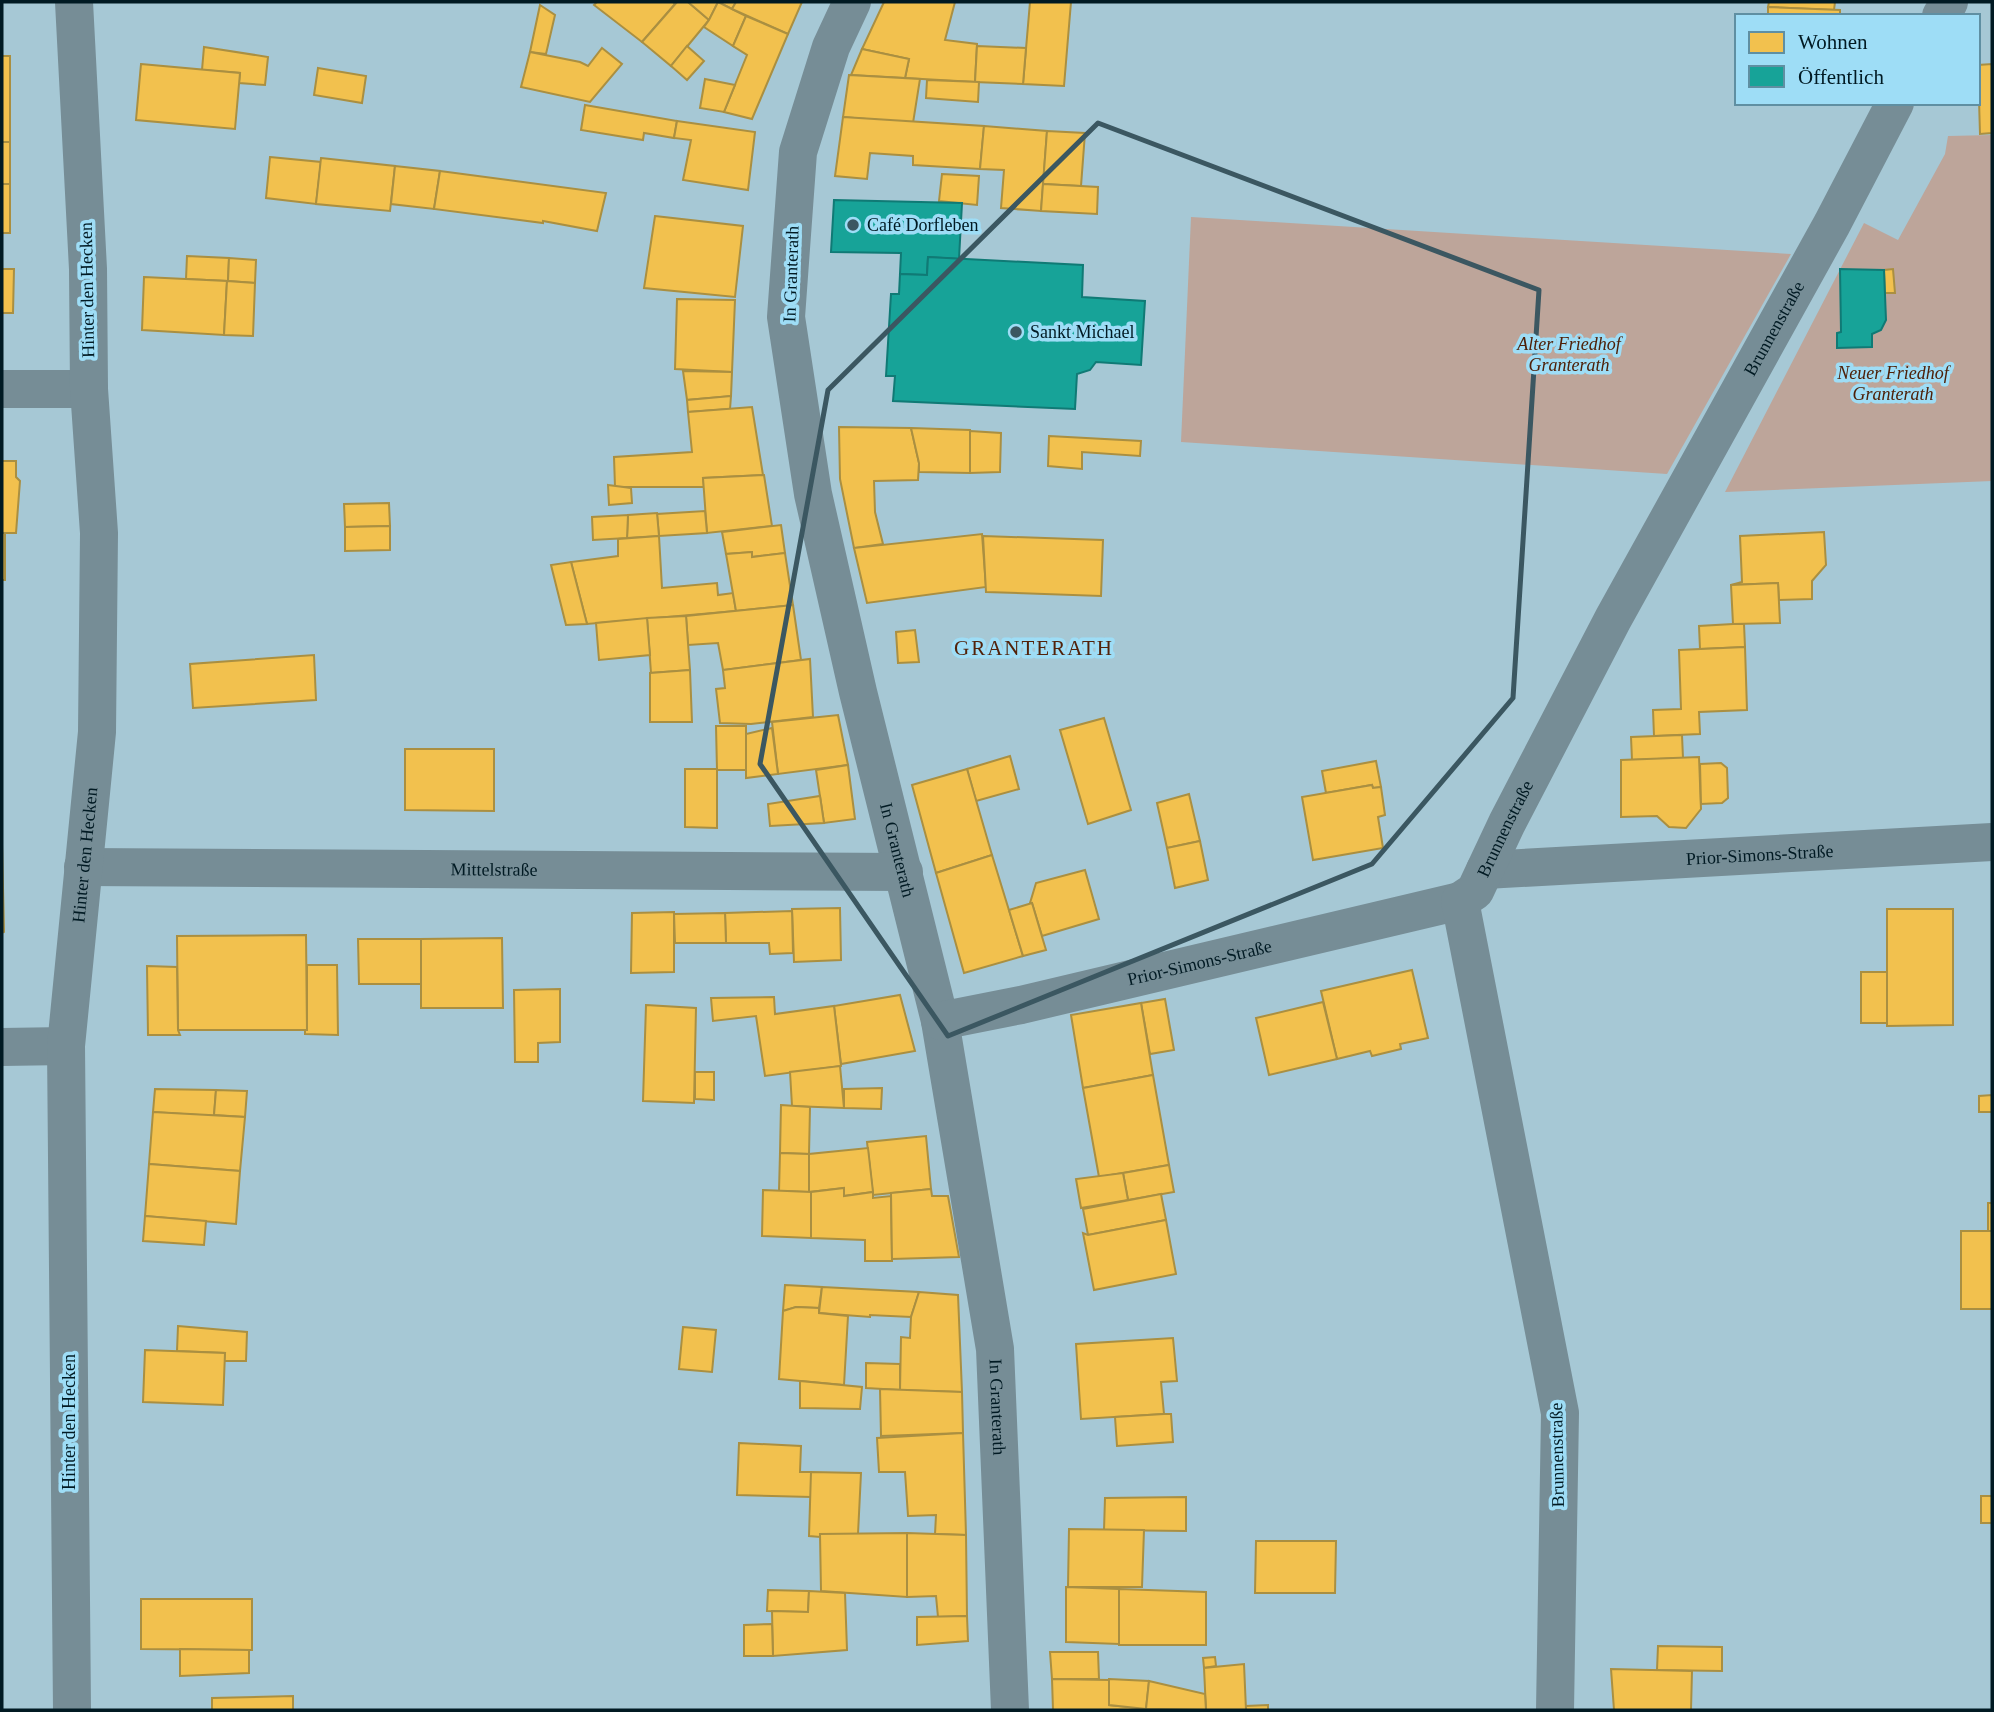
<svg xmlns="http://www.w3.org/2000/svg" width="1994" height="1712" viewBox="0 0 1994 1712" font-family="'Times New Roman',serif">
<style>
.green{fill:#bda59a}
.homes{fill:#f2c14e;stroke:#aa8f41;stroke-width:2}
.public{fill:#17a398;stroke:#107a75;stroke-width:2}
.lines{fill:none;stroke-linecap:round;stroke-linejoin:round}
.minor{stroke:#768d96;stroke-width:38}
.marked{fill:none;stroke:#3b5761;stroke-width:5;stroke-linejoin:round}
.poi-dot{fill:#3b5761;stroke:#9eddf6;stroke-width:2.5}
.labels{text-anchor:middle;stroke-width:7;stroke-linejoin:round;paint-order:stroke}
.poi-label{font-size:18px;fill:#011a23;stroke:#9eddf6;text-anchor:start}
.street-label{font-size:18px;fill:#011a23;stroke:#9eddf6}
.park-label{font-size:18px;font-style:italic;fill:#4e2008;stroke:#9eddf6}
.quarter-label{font-size:21px;letter-spacing:2px;fill:#52220a;stroke:#9eddf6}
</style>
<rect width="100%" height="100%" fill="#a6c8d5"/>
<!-- green -->
<g class="green">
<path d="M 1992,135 L 1992,481 L 1725,492 L 1864,223 L 1898,240 L 1945,154 L 1948,136 Z"/>
<path d="M 1191,217 L 1791,254 L 1667,474 L 1181,442 Z"/>
</g>
<!-- homes -->
<g class="homes">
<path d="M 597,2 L 673,2 L 675,4 L 642,42 L 594,5 Z"/>
<path d="M 677,2 L 688,2 L 709,20 L 671,66 L 642,42 Z"/>
<path d="M 688,2 L 736,2 L 732,9 L 718,2 L 709,20 Z"/>
<path d="M 718,2 L 746,16 L 733,46 L 704,27 L 709,20 Z"/>
<path d="M 736,2 L 802,2 L 788,34 L 732,9 Z"/>
<path d="M 884,2 L 955,2 L 945,40 L 977,44 L 975,82 L 905,78 L 909,59 L 862,49 Z"/>
<path d="M 1030,2 L 1071,2 L 1064,86 L 1023,84 Z"/>
<path d="M 1769,2 L 1835,2 L 1834,10 L 1768,7 Z"/>
<path d="M 540,5 L 555,15 L 546,54 L 530,52 Z"/>
<path d="M 1768,7 L 1840,10 L 1840,16 L 1768,16 Z"/>
<path d="M 746,16 L 788,34 L 752,119 L 724,112 L 747,55 L 733,46 Z"/>
<path d="M 687,46 L 704,61 L 687,80 L 671,66 Z"/>
<path d="M 977,46 L 1026,48 L 1023,84 L 975,82 Z"/>
<path d="M 204,47 L 268,57 L 265,85 L 239,83 L 240,73 L 202,70 Z"/>
<path d="M 602,48 L 622,64 L 590,102 L 521,87 L 530,52 L 580,62 L 588,66 Z"/>
<path d="M 862,49 L 909,59 L 905,78 L 851,75 Z"/>
<rect x="2" y="56" width="8" height="86"/>
<path d="M 141,64 L 240,73 L 235,129 L 136,120 Z"/>
<path d="M 1992,64 L 1992,133 L 1980,134 L 1978,65 Z"/>
<path d="M 318,68 L 366,76 L 362,103 L 314,95 Z"/>
<path d="M 849,75 L 920,79 L 913,123 L 843,117 Z"/>
<path d="M 705,79 L 735,85 L 724,112 L 700,108 Z"/>
<path d="M 927,80 L 979,82 L 978,102 L 926,98 Z"/>
<path d="M 585,105 L 677,121 L 674,138 L 644,133 L 643,140 L 581,130 Z"/>
<path d="M 843,117 L 984,126 L 980,169 L 913,165 L 913,156 L 870,153 L 867,179 L 835,176 Z"/>
<path d="M 677,121 L 755,132 L 748,190 L 683,180 L 691,140 L 674,138 Z"/>
<path d="M 984,126 L 1047,131 L 1041,211 L 1001,208 L 1004,170 L 980,169 Z"/>
<path d="M 1047,131 L 1085,133 L 1081,186 L 1043,184 Z"/>
<rect x="2" y="142" width="8" height="42"/>
<path d="M 270,157 L 321,162 L 316,204 L 266,198 Z"/>
<path d="M 321,158 L 395,166 L 390,211 L 316,204 Z"/>
<path d="M 395,166 L 440,171 L 434,209 L 391,204 Z"/>
<path d="M 440,171 L 606,193 L 597,231 L 543,221 L 543,223 L 434,209 Z"/>
<path d="M 942,174 L 979,176 L 977,205 L 939,201 Z"/>
<rect x="2" y="184" width="8" height="49"/>
<path d="M 1043,184 L 1098,187 L 1097,214 L 1041,211 Z"/>
<path d="M 655,216 L 743,226 L 735,297 L 644,288 Z"/>
<path d="M 187,256 L 229,258 L 228,281 L 186,279 Z"/>
<path d="M 229,258 L 256,260 L 255,283 L 228,281 Z"/>
<path d="M 2,269 L 14,269 L 13,313 L 2,313 Z"/>
<path d="M 1893,269 L 1895,293 L 1885,293 L 1884,270 Z"/>
<path d="M 144,277 L 227,281 L 224,335 L 142,330 Z"/>
<path d="M 227,281 L 255,283 L 253,336 L 224,335 Z"/>
<path d="M 677,299 L 735,300 L 732,372 L 675,369 Z"/>
<path d="M 683,371 L 732,372 L 731,396 L 687,400 Z"/>
<path d="M 731,396 L 730,409 L 688,412 L 687,400 Z"/>
<path d="M 752,407 L 763,475 L 703,478 L 704,487 L 615,487 L 614,457 L 692,452 L 688,412 Z"/>
<path d="M 839,427 L 911,428 L 919,463 L 918,480 L 874,481 L 875,512 L 883,544 L 854,548 L 840,479 Z"/>
<path d="M 911,428 L 970,430 L 970,473 L 919,472 L 919,463 Z"/>
<path d="M 970,431 L 1001,433 L 1000,472 L 970,473 Z"/>
<path d="M 1049,436 L 1141,441 L 1140,456 L 1082,452 L 1082,469 L 1048,466 Z"/>
<path d="M 2,461 L 16,461 L 16,477 L 20,481 L 16,533 L 2,533 Z"/>
<path d="M 764,475 L 772,526 L 707,533 L 703,478 Z"/>
<path d="M 608,485 L 631,488 L 632,503 L 609,505 Z"/>
<path d="M 389,503 L 390,526 L 345,527 L 344,504 Z"/>
<path d="M 705,511 L 707,533 L 659,536 L 657,514 Z"/>
<path d="M 657,513 L 659,536 L 627,538 L 628,515 Z"/>
<path d="M 628,515 L 627,538 L 593,540 L 592,517 Z"/>
<path d="M 781,525 L 785,553 L 752,557 L 752,552 L 726,554 L 722,532 Z"/>
<path d="M 390,526 L 390,550 L 345,551 L 345,527 Z"/>
<path d="M 1824,532 L 1826,565 L 1812,581 L 1812,599 L 1779,600 L 1778,583 L 1731,585 L 1742,582 L 1740,536 Z"/>
<rect x="2" y="533" width="3" height="47"/>
<path d="M 982,534 L 986,587 L 867,603 L 854,548 Z"/>
<path d="M 659,536 L 662,588 L 717,583 L 718,595 L 733,593 L 736,611 L 587,624 L 571,562 L 618,556 L 618,539 Z"/>
<path d="M 983,536 L 1103,540 L 1101,596 L 986,592 Z"/>
<path d="M 752,552 L 752,557 L 785,553 L 793,605 L 736,611 L 726,554 Z"/>
<path d="M 571,562 L 587,624 L 566,625 L 551,565 Z"/>
<path d="M 1778,583 L 1780,623 L 1733,624 L 1731,585 Z"/>
<path d="M 793,605 L 801,660 L 723,670 L 718,643 L 688,645 L 686,616 Z"/>
<path d="M 686,616 L 690,670 L 651,673 L 647,618 Z"/>
<path d="M 647,618 L 650,655 L 599,660 L 596,623 Z"/>
<path d="M 1733,624 L 1744,624 L 1745,647 L 1700,649 L 1699,626 Z"/>
<path d="M 915,630 L 919,662 L 898,663 L 896,632 Z"/>
<path d="M 1745,647 L 1747,710 L 1699,712 L 1700,734 L 1654,736 L 1653,710 L 1681,709 L 1679,650 Z"/>
<path d="M 314,655 L 316,700 L 193,708 L 190,664 Z"/>
<path d="M 810,659 L 813,717 L 751,724 L 720,723 L 716,689 L 725,688 L 723,670 Z"/>
<path d="M 690,670 L 692,722 L 650,722 L 650,673 Z"/>
<path d="M 838,715 L 848,765 L 778,774 L 772,722 Z"/>
<path d="M 1104,718 L 1131,810 L 1088,824 L 1060,730 Z"/>
<path d="M 716,726 L 746,726 L 746,770 L 717,770 Z"/>
<path d="M 772,728 L 778,774 L 746,778 L 746,734 Z"/>
<path d="M 1682,735 L 1683,758 L 1632,760 L 1631,737 Z"/>
<path d="M 405,749 L 494,749 L 494,811 L 405,810 Z"/>
<path d="M 1010,756 L 1019,789 L 976,801 L 967,769 Z"/>
<path d="M 1699,757 L 1701,809 L 1686,828 L 1669,827 L 1657,816 L 1621,817 L 1621,760 Z"/>
<path d="M 1376,761 L 1381,787 L 1373,788 L 1372,785 L 1326,793 L 1322,771 Z"/>
<path d="M 1721,763 L 1727,768 L 1728,798 L 1722,803 L 1701,804 L 1700,764 Z"/>
<path d="M 848,765 L 855,819 L 824,823 L 816,770 Z"/>
<path d="M 685,769 L 717,769 L 717,828 L 685,827 Z"/>
<path d="M 967,769 L 992,855 L 936,873 L 912,785 Z"/>
<path d="M 1372,785 L 1373,788 L 1381,787 L 1385,815 L 1378,817 L 1383,848 L 1313,860 L 1302,797 Z"/>
<path d="M 1189,794 L 1200,841 L 1167,848 L 1157,803 Z"/>
<path d="M 820,796 L 824,823 L 770,826 L 768,804 Z"/>
<path d="M 1200,841 L 1208,880 L 1175,888 L 1167,848 Z"/>
<path d="M 2,844 L 4,932 L 2,933 Z"/>
<path d="M 992,855 L 1023,956 L 964,973 L 936,873 Z"/>
<path d="M 1085,870 L 1099,919 L 1042,936 L 1032,903 L 1030,903 L 1036,883 Z"/>
<path d="M 1032,903 L 1046,950 L 1023,956 L 1009,910 Z"/>
<path d="M 840,908 L 841,960 L 794,962 L 792,909 Z"/>
<path d="M 1887,909 L 1953,909 L 1953,1025 L 1887,1026 Z"/>
<path d="M 792,911 L 793,953 L 770,954 L 769,943 L 726,943 L 725,913 Z"/>
<path d="M 674,912 L 674,972 L 631,973 L 632,913 Z"/>
<path d="M 725,913 L 726,943 L 675,943 L 674,914 Z"/>
<path d="M 306,935 L 307,1030 L 178,1030 L 177,936 Z"/>
<path d="M 502,938 L 503,1008 L 421,1008 L 421,939 Z"/>
<path d="M 358,939 L 421,939 L 421,984 L 359,984 Z"/>
<path d="M 307,965 L 337,965 L 338,1035 L 305,1034 L 305,1030 L 307,1030 Z"/>
<path d="M 147,966 L 177,967 L 178,1030 L 180,1035 L 148,1035 Z"/>
<path d="M 1412,970 L 1428,1038 L 1400,1044 L 1401,1049 L 1372,1056 L 1370,1051 L 1337,1059 L 1321,991 Z"/>
<rect x="1861" y="972" width="26" height="51"/>
<path d="M 560,989 L 560,1042 L 538,1043 L 538,1062 L 515,1062 L 514,990 Z"/>
<path d="M 900,995 L 915,1051 L 841,1064 L 834,1006 Z"/>
<path d="M 774,997 L 775,1014 L 834,1006 L 841,1066 L 765,1076 L 756,1016 L 713,1021 L 711,998 Z"/>
<path d="M 1165,999 L 1174,1050 L 1150,1054 L 1141,1003 Z"/>
<path d="M 1323,1002 L 1337,1059 L 1269,1075 L 1256,1018 Z"/>
<path d="M 1141,1003 L 1153,1075 L 1083,1088 L 1071,1015 Z"/>
<path d="M 646,1005 L 696,1008 L 694,1103 L 643,1101 Z"/>
<path d="M 840,1066 L 844,1108 L 792,1106 L 790,1072 Z"/>
<path d="M 695,1072 L 714,1072 L 714,1100 L 695,1099 Z"/>
<path d="M 1153,1075 L 1169,1165 L 1099,1177 L 1083,1088 Z"/>
<path d="M 882,1088 L 881,1109 L 844,1108 L 844,1089 Z"/>
<path d="M 155,1089 L 216,1090 L 214,1116 L 153,1112 Z"/>
<path d="M 216,1090 L 247,1091 L 245,1117 L 214,1115 Z"/>
<path d="M 1992,1095 L 1992,1112 L 1979,1112 L 1979,1096 Z"/>
<path d="M 781,1105 L 810,1107 L 809,1154 L 780,1153 Z"/>
<path d="M 153,1112 L 245,1117 L 240,1171 L 149,1164 Z"/>
<path d="M 926,1136 L 931,1189 L 873,1195 L 867,1142 Z"/>
<path d="M 868,1148 L 873,1192 L 844,1196 L 844,1188 L 809,1192 L 809,1154 Z"/>
<path d="M 780,1153 L 809,1154 L 809,1192 L 779,1191 Z"/>
<path d="M 149,1164 L 240,1171 L 236,1224 L 145,1216 Z"/>
<path d="M 1169,1165 L 1174,1192 L 1128,1200 L 1123,1173 Z"/>
<path d="M 1123,1173 L 1128,1200 L 1081,1208 L 1076,1179 Z"/>
<path d="M 844,1188 L 844,1196 L 873,1192 L 873,1198 L 891,1196 L 892,1261 L 865,1261 L 865,1240 L 811,1238 L 811,1192 Z"/>
<path d="M 931,1189 L 932,1196 L 948,1196 L 959,1257 L 892,1259 L 891,1193 Z"/>
<path d="M 763,1190 L 811,1192 L 811,1238 L 762,1236 Z"/>
<path d="M 1161,1194 L 1166,1220 L 1088,1235 L 1083,1209 Z"/>
<rect x="1988" y="1203" width="4" height="28"/>
<path d="M 145,1216 L 206,1221 L 204,1245 L 143,1241 Z"/>
<path d="M 1166,1220 L 1176,1274 L 1094,1290 L 1083,1233 L 1088,1235 Z"/>
<rect x="1961" y="1231" width="31" height="78"/>
<path d="M 785,1285 L 822,1287 L 819,1308 L 796,1307 L 783,1311 Z"/>
<path d="M 822,1287 L 919,1292 L 911,1317 L 870,1315 L 870,1317 L 819,1313 Z"/>
<path d="M 919,1292 L 958,1295 L 962,1392 L 900,1390 L 901,1337 L 910,1338 L 911,1317 Z"/>
<path d="M 796,1307 L 819,1308 L 819,1313 L 848,1316 L 844,1385 L 779,1379 L 783,1311 Z"/>
<path d="M 178,1326 L 247,1332 L 246,1361 L 224,1361 L 225,1353 L 177,1351 Z"/>
<path d="M 683,1327 L 716,1330 L 712,1372 L 679,1369 Z"/>
<path d="M 1173,1338 L 1177,1381 L 1161,1382 L 1164,1414 L 1081,1419 L 1076,1344 Z"/>
<path d="M 145,1350 L 225,1353 L 223,1405 L 143,1402 Z"/>
<path d="M 866,1363 L 900,1364 L 900,1390 L 866,1388 Z"/>
<path d="M 800,1381 L 862,1387 L 860,1409 L 800,1408 Z"/>
<path d="M 880,1389 L 962,1392 L 963,1433 L 881,1436 Z"/>
<path d="M 1164,1414 L 1171,1414 L 1173,1442 L 1117,1446 L 1115,1417 Z"/>
<path d="M 963,1433 L 966,1535 L 935,1534 L 936,1515 L 908,1516 L 905,1472 L 879,1472 L 877,1438 Z"/>
<path d="M 739,1443 L 801,1446 L 800,1472 L 811,1472 L 811,1497 L 737,1495 Z"/>
<path d="M 811,1472 L 861,1473 L 858,1534 L 820,1534 L 820,1537 L 809,1536 Z"/>
<rect x="1981" y="1496" width="11" height="27"/>
<path d="M 1186,1497 L 1186,1531 L 1104,1530 L 1105,1498 Z"/>
<path d="M 1069,1529 L 1144,1530 L 1142,1587 L 1068,1587 Z"/>
<path d="M 907,1533 L 907,1597 L 821,1591 L 820,1534 Z"/>
<path d="M 907,1533 L 966,1535 L 967,1616 L 938,1617 L 936,1596 L 907,1597 Z"/>
<path d="M 1256,1541 L 1336,1541 L 1335,1593 L 1255,1593 Z"/>
<path d="M 1066,1587 L 1119,1589 L 1119,1644 L 1066,1642 Z"/>
<path d="M 1119,1589 L 1206,1592 L 1206,1645 L 1119,1645 Z"/>
<path d="M 768,1590 L 809,1591 L 808,1612 L 767,1611 Z"/>
<path d="M 809,1591 L 845,1593 L 847,1650 L 773,1656 L 772,1611 L 808,1612 Z"/>
<path d="M 141,1599 L 252,1599 L 252,1650 L 141,1649 Z"/>
<path d="M 967,1616 L 968,1641 L 917,1645 L 917,1617 Z"/>
<path d="M 772,1624 L 773,1656 L 744,1656 L 744,1625 Z"/>
<path d="M 1658,1646 L 1722,1647 L 1722,1671 L 1657,1670 Z"/>
<path d="M 180,1649 L 249,1650 L 249,1673 L 180,1676 Z"/>
<path d="M 1050,1652 L 1098,1652 L 1099,1679 L 1052,1679 Z"/>
<path d="M 1215,1657 L 1216,1666 L 1204,1668 L 1203,1658 Z"/>
<path d="M 1244,1664 L 1246,1710 L 1206,1710 L 1204,1668 Z"/>
<path d="M 1611,1669 L 1692,1671 L 1691,1710 L 1610,1710 L 1614,1710 Z"/>
<path d="M 1052,1679 L 1109,1680 L 1109,1705 L 1160,1710 L 1053,1710 Z"/>
<path d="M 1109,1679 L 1149,1681 L 1146,1709 L 1109,1705 Z"/>
<path d="M 1149,1681 L 1205,1694 L 1206,1710 L 1146,1709 Z"/>
<path d="M 293,1696 L 293,1710 L 212,1710 L 212,1698 Z"/>
<path d="M 1268,1705 L 1268,1710 L 1246,1710 L 1246,1706 Z"/>
</g>
<!-- public -->
<g class="public">
<path d="M 834,200 L 962,203 L 959,259 L 928,257 L 927,275 L 900,274 L 901,253 L 831,252 Z"/>
<path d="M 928,257 L 1083,265 L 1082,297 L 1145,301 L 1141,365 L 1096,362 L 1090,370 L 1077,374 L 1075,409 L 893,401 L 895,376 L 886,376 L 891,294 L 899,294 L 900,274 L 927,275 Z"/>
<path d="M 1840,269 L 1884,270 L 1886,320 L 1881,330 L 1872,334 L 1872,347 L 1837,348 L 1837,333 L 1841,332 Z"/>
</g>
<g class="lines">
<!-- minor -->
<g class="minor">
<path id="s1" d="M 852,2 L 831,47 L 798,152 L 786,317 L 813,494 L 858,692 L 940,1021 L 995,1349 L 1010,1710"/>
<path d="M 1941,16 L 1949,2"/>
<path d="M 2,389 L 89,389"/>
<path id="s2" d="M 83,867 L 904,872"/>
<path id="s3" d="M 1485,870 L 1992,842"/>
<path id="s4" d="M 940,1021 L 1021,1005 L 1460,901"/>
<path d="M 2,1047 L 66,1046"/>
<path id="s5" d="M 72,1710 L 66,1046 L 97,732 L 99,533 L 89,389 L 88,269 L 74,2"/>
<path id="s6" d="M 1555,1710 L 1560,1413 L 1460,901 L 1475,891 L 1507,823 L 1613,619 L 1832,224 L 1895,103"/>
</g>
</g>
<!-- marked area -->
<path class="marked" d="M 1098,123 L 1539,290 L 1513,698 L 1372,864 L 948,1036 L 760,764 L 828,390 Z"/>
<!-- markers -->
<g class="poi-dot">
<circle cx="853" cy="225" r="7"/>
<circle cx="1016" cy="332" r="7"/>
</g>
<g class="labels">
<!-- poi labels -->
<g class="poi-label">
<text x="867" y="231">Café Dorfleben</text>
<text x="1030" y="338">Sankt Michael</text>
</g>
<!-- street labels -->
<g class="street-label">
<text transform="translate(791 274) rotate(-88)" y="6">In Granterath</text>
<text transform="translate(87 290) rotate(-91)" y="6">Hinter den Hecken</text>
<text dy="6" stroke="none"><textPath href="#s6" startOffset="1474">Brunnenstraße</textPath></text>
<text dy="6" stroke="none"><textPath href="#s6" startOffset="906">Brunnenstraße</textPath></text>
<text dy="6" stroke="none"><textPath href="#s1" startOffset="870">In Granterath</textPath></text>
<text dy="6" stroke="none"><textPath href="#s3" startOffset="275">Prior-Simons-Straße</textPath></text>
<text dy="6" stroke="none"><textPath href="#s5" startOffset="856">Hinter den Hecken</textPath></text>
<text dy="6" stroke="none"><textPath href="#s2" startOffset="411">Mittelstraße</textPath></text>
<text dy="6" stroke="none"><textPath href="#s4" startOffset="266">Prior-Simons-Straße</textPath></text>
<text dy="6" stroke="none"><textPath href="#s1" startOffset="1437">In Granterath</textPath></text>
<text transform="translate(69 1422) rotate(-90)" y="6">Hinter den Hecken</text>
<text transform="translate(1557 1455) rotate(-91)" y="6">Brunnenstraße</text>
</g>
<!-- park labels -->
<g class="park-label">
<text x="1569" y="350">Alter Friedhof<tspan x="1569" dy="21">Granterath</tspan></text>
<text x="1893" y="379">Neuer Friedhof<tspan x="1893" dy="21">Granterath</tspan></text>
</g>
<!-- quarter labels -->
<g class="quarter-label">
<text x="1034" y="655">GRANTERATH</text>
</g>
</g>
<!-- border -->
<rect width="1994" height="1712" fill="none" stroke="#011a23" stroke-width="7"/>
<!-- legend -->
<rect x="1735" y="14" width="245" height="91" fill="#9eddf6" stroke="#5f8fa2" stroke-width="2"/>
<rect x="1749" y="32" width="35" height="21" fill="#f2c14e" stroke="#5f8fa2" stroke-width="2"/>
<text x="1798" y="49" font-size="21" fill="#011a23">Wohnen</text>
<rect x="1749" y="66" width="35" height="21" fill="#17a398" stroke="#5f8fa2" stroke-width="2"/>
<text x="1798" y="84" font-size="21" fill="#011a23">Öffentlich</text>
</svg>
